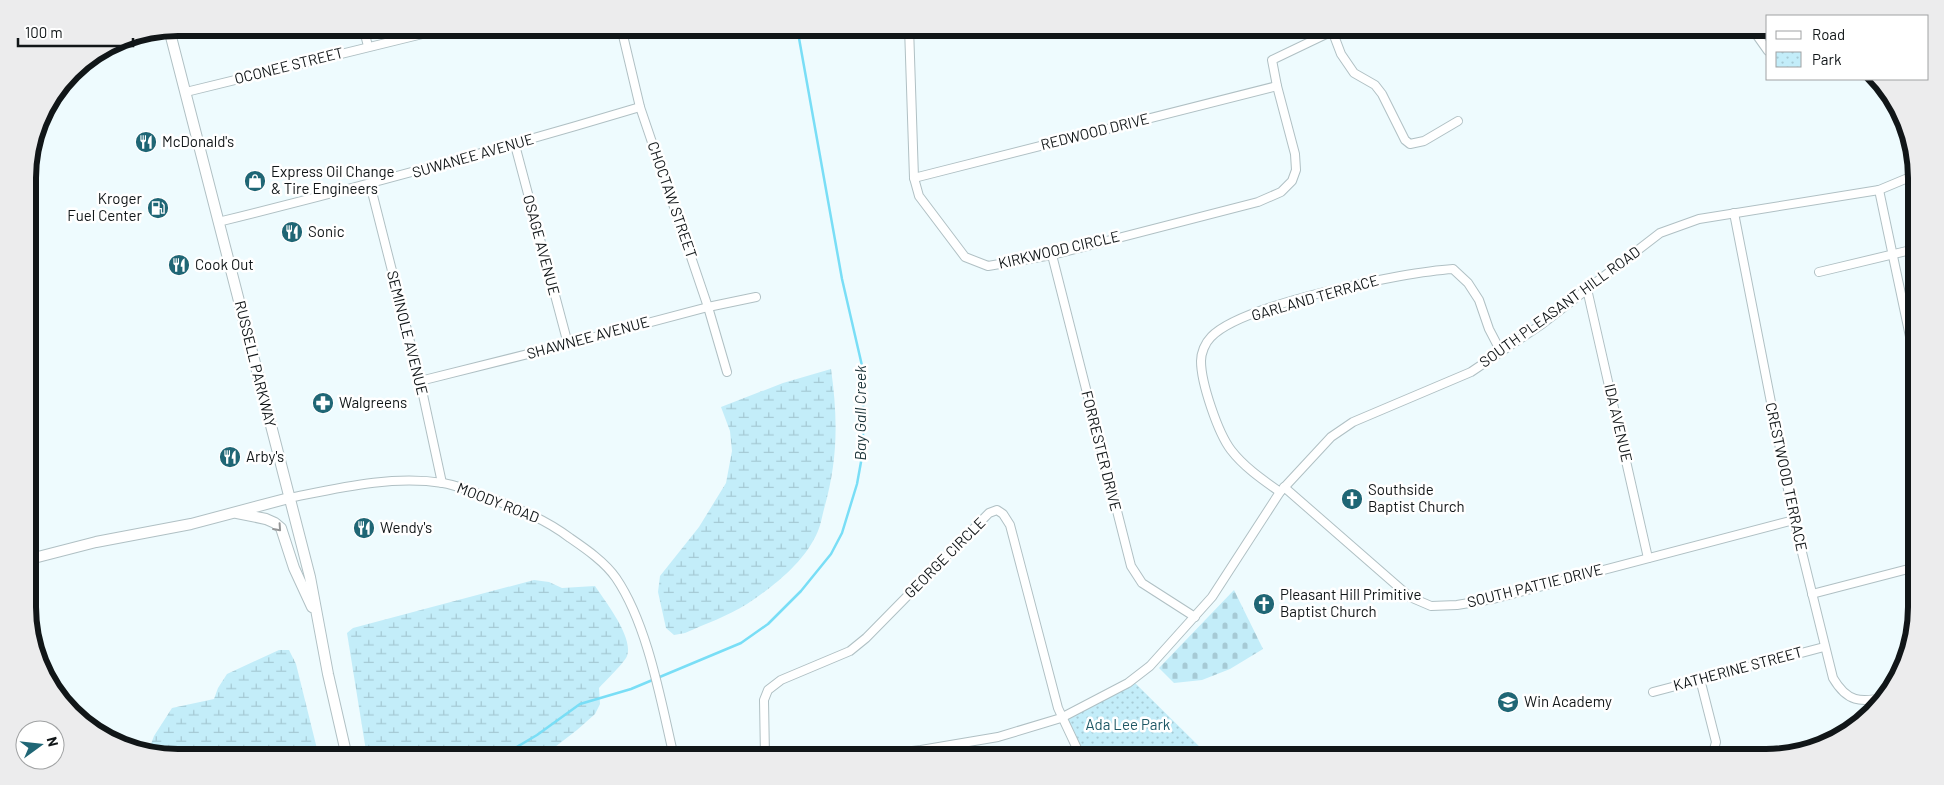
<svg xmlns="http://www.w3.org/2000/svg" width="1944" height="785" viewBox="0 0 1944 785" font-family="Barlow,sans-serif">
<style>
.wetland{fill:url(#wetland-marsh)}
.cemetery{fill:url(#cemetery-stones)}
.park{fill:url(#park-dots)}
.garden{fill:#c3edf9}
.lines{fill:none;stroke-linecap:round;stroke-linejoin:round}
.stream{stroke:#79def6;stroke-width:2.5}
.minor-casing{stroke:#b0c0c4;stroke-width:10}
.major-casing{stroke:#b0c0c4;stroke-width:12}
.minor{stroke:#fff;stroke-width:8}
.major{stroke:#fff;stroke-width:10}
.oneway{stroke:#949697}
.labels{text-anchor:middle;stroke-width:5;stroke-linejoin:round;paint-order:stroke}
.street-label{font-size:15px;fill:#111618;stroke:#fff}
.poi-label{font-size:15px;fill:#111618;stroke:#fff;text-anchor:start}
.park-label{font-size:15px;fill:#1f5865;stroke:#fff}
.water-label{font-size:16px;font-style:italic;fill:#1f373c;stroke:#fff}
.rim{fill:none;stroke:#111618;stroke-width:6}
</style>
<defs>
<pattern id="wetland-marsh" width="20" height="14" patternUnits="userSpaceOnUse" patternTransform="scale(1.25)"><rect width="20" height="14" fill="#c3edf9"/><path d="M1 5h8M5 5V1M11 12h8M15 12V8" fill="none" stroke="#a6cad5"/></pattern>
<pattern id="cemetery-stones" width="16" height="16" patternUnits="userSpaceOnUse" patternTransform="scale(1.25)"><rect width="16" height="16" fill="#c3edf9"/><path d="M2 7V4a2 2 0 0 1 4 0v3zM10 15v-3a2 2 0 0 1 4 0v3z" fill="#a6cad5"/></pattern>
<pattern id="park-dots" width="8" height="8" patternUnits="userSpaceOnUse" patternTransform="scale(1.25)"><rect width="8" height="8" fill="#c3edf9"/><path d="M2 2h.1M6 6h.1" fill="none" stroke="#a6cad5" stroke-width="1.8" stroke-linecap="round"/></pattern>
</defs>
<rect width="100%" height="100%" fill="#eefbfe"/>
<!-- wetland -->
<g class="wetland">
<path d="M 831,369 C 838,419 838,460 824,509 C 822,516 821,524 818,531 C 805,562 774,586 747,604 C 728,616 705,624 685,633 L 674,635 L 666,628 L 658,592 L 660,576 L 699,527 L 726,483 L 732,451 L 730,431 L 721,407 L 783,383 Z"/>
<path d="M 534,580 L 549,582 L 562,588 L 595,586 C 605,601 634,638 627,656 C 625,662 605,681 599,688 L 600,704 L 595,714 L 577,730 L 542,757 L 367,757 L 347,633 L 353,628 Z"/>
<path d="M 279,650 L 289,650 L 296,664 L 319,757 L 179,757 L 148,752 L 154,736 L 172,708 L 214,699 L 218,688 L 227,674 Z"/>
</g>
<!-- cemetery -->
<path class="cemetery" d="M 1234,590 L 1263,649 L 1230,669 L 1202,680 L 1174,683 L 1159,668 Z"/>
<!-- park -->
<path class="park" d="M 1134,682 L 1210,757 L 1083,757 L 1064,720 L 1126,689 Z"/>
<!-- garden -->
<path class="garden" d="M 1173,743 L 1191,757 L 1162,757 Z"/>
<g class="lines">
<!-- stream -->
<path class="stream" d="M 500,757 L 537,735 L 580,704 L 631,689 L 741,643 L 768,624 L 801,591 L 831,554 L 842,533 L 857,484 L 861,462 L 863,439 L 863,370 L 842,279 L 797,27"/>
<!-- minor casing -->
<g class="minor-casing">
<g id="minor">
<path d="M 363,27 L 368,46"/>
<path d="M 621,27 L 640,107 L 708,307 L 727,372"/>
<path d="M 909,27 L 914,178 L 919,196 L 965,257 L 988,266 L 1052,255 L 1258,202 L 1281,192 L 1292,181 L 1296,170 L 1295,154 L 1277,86 L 1272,60 L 1341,27"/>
<path d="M 1023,27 L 1023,28"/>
<path d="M 1751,27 L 1768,51"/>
<path d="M 1333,33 L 1341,54 L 1354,73 L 1375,85 L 1382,94 L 1405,140 L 1410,144 L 1424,141 L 1458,121"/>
<path d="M 186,92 L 451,27"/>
<path d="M 515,145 L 568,344"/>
<path d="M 914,178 L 1277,86"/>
<path d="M 370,184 L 420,381 L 442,483"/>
<path d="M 1879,190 L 1916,365"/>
<path d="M 1734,213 L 1794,520 L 1833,678 C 1847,702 1860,703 1886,697"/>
<path d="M 218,222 C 360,187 500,149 640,107"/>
<path d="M 1052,255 L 1131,566 L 1142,583 L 1195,617"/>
<path d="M 1819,272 L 1915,249"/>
<path d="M 1587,289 L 1648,558"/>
<path d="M 420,381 L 568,344 L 708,307 L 756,297"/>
<path d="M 1284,487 L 1410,597 L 1431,606 L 1457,605 L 1493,599 L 1794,520"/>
<path d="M 1280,492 C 1263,480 1244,467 1231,450 C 1218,433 1201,383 1201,361 C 1201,353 1205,343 1211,337 C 1242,304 1404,272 1453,269 L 1468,283 L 1479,300 L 1489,329 L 1501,352"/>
<path d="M 289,498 C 339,488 391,475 443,483 C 459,486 474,492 489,498 C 519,509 545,519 570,538 C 586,549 605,562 616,578 C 648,625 661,702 674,757"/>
<path d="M 1812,594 L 1916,567"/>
<path d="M 1700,679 L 1716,742 L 1712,757"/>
<path d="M 1653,692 L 1824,647"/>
<path d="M 765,757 L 764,700 L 768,690 L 781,680 L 850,651 L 866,638 L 989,513 L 997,510 L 1003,514 L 1010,525 L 1058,708 L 1081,757"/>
<path d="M 860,757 L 921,750 L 998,737 L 1061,718 L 1128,683 L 1150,666 L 1212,597 L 1280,492 L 1331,437 L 1353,422 L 1471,372 L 1542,324 L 1660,233 L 1699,219 L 1879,190 L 1915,175"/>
</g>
</g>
<!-- major casing -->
<g class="major-casing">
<g id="major">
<path d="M 169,29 L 310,577 L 328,674 L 347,757"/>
<path d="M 237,513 L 266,519 L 275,523 L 281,528 L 294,568 L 312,607"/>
<path d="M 30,559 L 96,542 L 191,524 L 289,498"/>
</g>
</g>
<!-- minor -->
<use href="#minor" class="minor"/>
<!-- major -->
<use href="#major" class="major"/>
</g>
<!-- one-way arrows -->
<defs><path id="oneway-chevron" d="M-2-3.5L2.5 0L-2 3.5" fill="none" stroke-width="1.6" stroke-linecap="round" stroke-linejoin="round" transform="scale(1.25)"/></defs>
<use class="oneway" href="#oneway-chevron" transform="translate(278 528) rotate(48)"/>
<!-- icons -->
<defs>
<g id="restaurant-disc" transform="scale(1.125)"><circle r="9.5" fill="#1f6675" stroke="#fff"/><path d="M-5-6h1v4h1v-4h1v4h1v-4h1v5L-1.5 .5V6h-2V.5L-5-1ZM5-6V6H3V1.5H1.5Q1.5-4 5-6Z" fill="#fff"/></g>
<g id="shop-disc" transform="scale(1.125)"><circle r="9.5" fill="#1f6675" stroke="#fff"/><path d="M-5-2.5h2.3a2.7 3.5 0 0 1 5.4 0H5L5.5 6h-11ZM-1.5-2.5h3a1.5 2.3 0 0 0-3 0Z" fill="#fff"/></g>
<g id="fuel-disc" transform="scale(1.125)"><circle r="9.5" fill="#1f6675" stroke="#fff"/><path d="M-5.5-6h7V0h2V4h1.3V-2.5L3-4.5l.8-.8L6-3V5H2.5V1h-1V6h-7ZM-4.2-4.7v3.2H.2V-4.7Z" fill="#fff"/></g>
<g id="pharmacy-disc" transform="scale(1.125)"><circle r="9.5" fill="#1f6675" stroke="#fff"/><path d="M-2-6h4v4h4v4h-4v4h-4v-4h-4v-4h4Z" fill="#fff"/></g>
<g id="church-disc" transform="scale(1.125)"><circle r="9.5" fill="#1f6675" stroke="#fff"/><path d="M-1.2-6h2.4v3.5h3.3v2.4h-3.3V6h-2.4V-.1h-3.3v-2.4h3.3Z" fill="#fff"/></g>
<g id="school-disc" transform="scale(1.125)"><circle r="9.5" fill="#1f6675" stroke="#fff"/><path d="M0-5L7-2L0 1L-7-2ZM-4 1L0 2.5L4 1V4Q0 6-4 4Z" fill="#fff"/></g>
</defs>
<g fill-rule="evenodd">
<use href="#restaurant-disc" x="146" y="142"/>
<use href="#shop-disc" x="255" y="181"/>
<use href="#fuel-disc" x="158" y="208"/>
<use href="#restaurant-disc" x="292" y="232"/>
<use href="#restaurant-disc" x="179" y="265"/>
<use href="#pharmacy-disc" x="323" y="403"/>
<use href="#restaurant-disc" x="230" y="457"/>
<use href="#church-disc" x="1352" y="499"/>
<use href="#restaurant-disc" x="364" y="528"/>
<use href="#church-disc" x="1264" y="604"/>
<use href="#school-disc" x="1508" y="702"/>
</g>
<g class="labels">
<!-- street labels -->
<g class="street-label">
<text transform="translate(289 66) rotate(-14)" y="5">OCONEE STREET</text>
<text transform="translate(1095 132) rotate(-14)" y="5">REDWOOD DRIVE</text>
<text transform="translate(473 156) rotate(-16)" y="5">SUWANEE AVENUE</text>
<text transform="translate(672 200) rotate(71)" y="5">CHOCTAW STREET</text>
<text transform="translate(541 245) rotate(75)" y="5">OSAGE AVENUE</text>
<text transform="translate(1059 250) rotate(-13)" y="5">KIRKWOOD CIRCLE</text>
<text transform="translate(1315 298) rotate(-16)" y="5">GARLAND TERRACE</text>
<text transform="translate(1560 307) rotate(-36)" y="5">SOUTH PLEASANT HILL ROAD</text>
<text transform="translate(407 333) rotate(76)" y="5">SEMINOLE AVENUE</text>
<text transform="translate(588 338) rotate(-15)" y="5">SHAWNEE AVENUE</text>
<text transform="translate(255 364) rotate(76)" y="5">RUSSELL PARKWAY</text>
<text transform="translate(1618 423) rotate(77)" y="5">IDA AVENUE</text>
<text transform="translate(1101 451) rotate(76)" y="5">FORRESTER DRIVE</text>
<text transform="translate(1786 477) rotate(78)" y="5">CRESTWOOD TERRACE</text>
<text transform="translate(498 503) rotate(21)" y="5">MOODY ROAD</text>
<text transform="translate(945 558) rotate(-45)" y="5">GEORGE CIRCLE</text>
<text transform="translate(1535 586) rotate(-14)" y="5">SOUTH PATTIE DRIVE</text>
<text transform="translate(1738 669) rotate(-15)" y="5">KATHERINE STREET</text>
</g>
<!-- poi labels -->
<g class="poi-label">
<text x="162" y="147">McDonald's</text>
<text x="271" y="177">Express Oil Change<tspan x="271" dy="17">&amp; Tire Engineers</tspan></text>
<text x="142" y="204" text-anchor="end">Kroger<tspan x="142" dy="17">Fuel Center</tspan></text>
<text x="308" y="237">Sonic</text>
<text x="195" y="270">Cook Out</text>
<text x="339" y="408">Walgreens</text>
<text x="246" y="462">Arby's</text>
<text x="1368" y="495">Southside<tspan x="1368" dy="17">Baptist Church</tspan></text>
<text x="380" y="533">Wendy's</text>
<text x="1280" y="600">Pleasant Hill Primitive<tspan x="1280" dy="17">Baptist Church</tspan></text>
<text x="1524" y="707">Win Academy</text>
</g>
<!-- park labels -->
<g class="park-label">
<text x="1128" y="730">Ada Lee Park</text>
</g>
<!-- water labels -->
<g class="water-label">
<text transform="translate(860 413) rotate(-90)" y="6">Bay Gall Creek</text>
</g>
</g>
<!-- crop -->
<path d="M0 0H1944V785H0ZM178 36H1766A142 142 0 0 1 1908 178V607A142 142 0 0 1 1766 749H178A142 142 0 0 1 36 607V178A142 142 0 0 1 178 36Z" fill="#ececed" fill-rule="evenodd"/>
<path class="rim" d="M178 36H1766A142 142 0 0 1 1908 178V607A142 142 0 0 1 1766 749H178A142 142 0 0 1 36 607V178A142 142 0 0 1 178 36Z"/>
<!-- legend -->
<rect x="1766" y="15" width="162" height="65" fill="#ffffff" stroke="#a0a2a3"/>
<rect x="1776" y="31" width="25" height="8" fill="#ffffff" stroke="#a0a2a3"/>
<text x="1812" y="40" font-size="15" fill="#111618">Road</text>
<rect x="1776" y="52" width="25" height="15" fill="url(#park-dots)" stroke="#a0a2a3"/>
<text x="1812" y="65" font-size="15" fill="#111618">Park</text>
<!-- north arrow -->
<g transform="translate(40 745) rotate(75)"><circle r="24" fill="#ffffff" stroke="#a0a2a3"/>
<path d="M0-4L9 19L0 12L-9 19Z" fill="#1f6675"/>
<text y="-8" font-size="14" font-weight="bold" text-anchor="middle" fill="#111618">N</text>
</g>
<!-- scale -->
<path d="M18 38v8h115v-8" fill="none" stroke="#111618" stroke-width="2.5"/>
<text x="25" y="38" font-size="15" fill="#111618" stroke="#ffffff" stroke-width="4" paint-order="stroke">100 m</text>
</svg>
